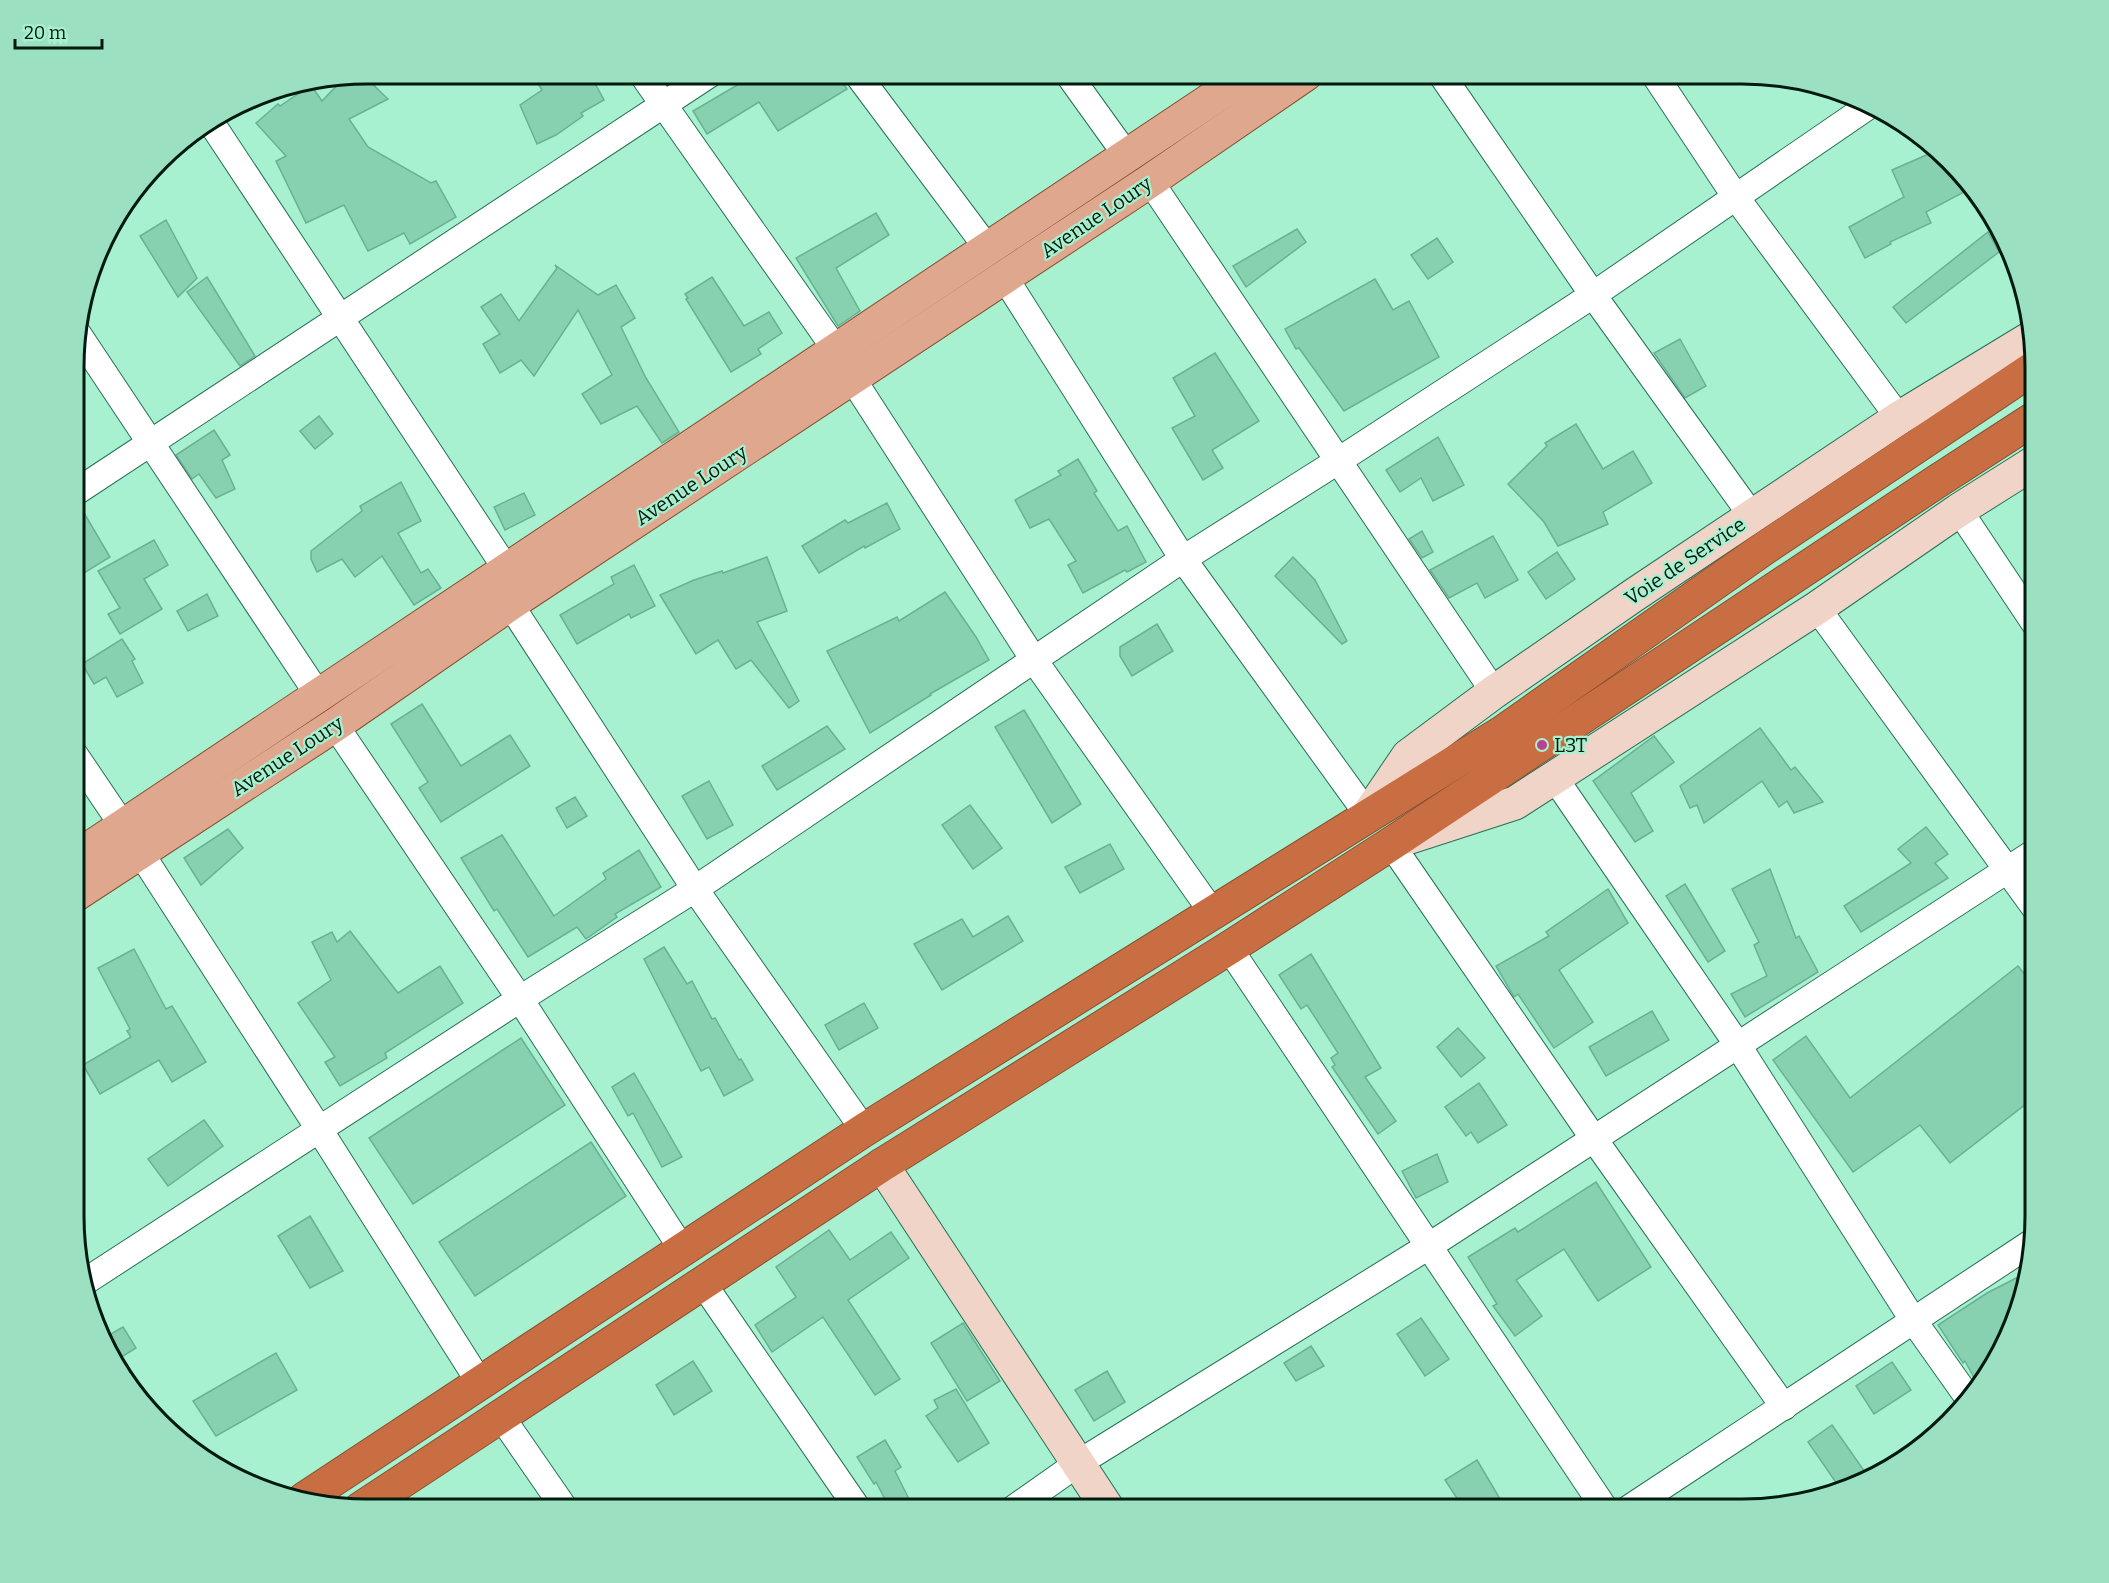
<svg xmlns="http://www.w3.org/2000/svg" width="2109" height="1583" viewBox="0 0 2109 1583" font-family="Bitter,serif">
<style>
.building{fill:#87d0b0;stroke:#69b192;stroke-width:1.5}
.lines{fill:none;stroke-linecap:round;stroke-linejoin:round}
.street-casing{stroke:#267155;stroke-width:28}
.secondary-casing{stroke:#267155;stroke-width:35}
.primary-casing{stroke:#835131;stroke-width:35}
.highway-casing{stroke:#835131;stroke-width:35}
.street{stroke:#fff;stroke-width:26}
.secondary{stroke:#efd4c7;stroke-width:33}
.primary{stroke:#dfa88e;stroke-width:33}
.highway{stroke:#c96e43;stroke-width:33}
.poi-dot{fill:#bc4090;stroke:#a7f1d0;stroke-width:2}
.labels{text-anchor:middle;stroke-width:4.5;stroke-linejoin:round;paint-order:stroke}
.street-label{font-size:20px;fill:#001a0f;stroke:#a7f1d0}
.poi-label{font-size:20px;fill:#001a0f;stroke:#a7f1d0;text-anchor:start}
.rim{fill:none;stroke:#001a0f;stroke-width:3}
</style>
<rect width="100%" height="100%" fill="#a7f1d0"/>
<!-- building -->
<g class="building">
<path d="M 362,74 L 388,99 L 349,119 L 368,147 L 431,183 L 436,181 L 456,217 L 410,244 L 404,233 L 368,251 L 344,205 L 306,223 L 276,161 L 286,156 L 256,123 L 278,104 L 280,106 L 311,85 L 322,101 L 345,77 Z"/>
<path d="M 532,74 L 590,74 L 604,100 L 581,113 L 583,116 L 556,135 L 537,144 L 520,105 L 542,90 Z"/>
<path d="M 756,74 L 837,74 L 847,89 L 778,131 L 759,102 L 707,134 L 693,111 Z"/>
<path d="M 1938,150 L 1958,176 L 1966,191 L 1926,212 L 1931,223 L 1890,242 L 1891,244 L 1865,258 L 1849,227 L 1904,197 L 1892,170 Z"/>
<path d="M 876,213 L 889,235 L 836,268 L 860,311 L 838,326 L 796,258 Z"/>
<path d="M 166,220 L 197,278 L 178,297 L 140,236 Z"/>
<path d="M 1297,229 L 1306,242 L 1246,287 L 1233,266 Z"/>
<path d="M 1988,232 L 1999,252 L 1906,323 L 1893,307 Z"/>
<path d="M 1437,238 L 1453,262 L 1428,279 L 1411,255 Z"/>
<path d="M 555,265 L 598,295 L 616,285 L 635,318 L 621,327 L 646,378 L 679,432 L 662,443 L 637,406 L 601,424 L 582,394 L 612,375 L 578,310 L 534,376 L 521,360 L 500,373 L 483,344 L 500,334 L 481,307 L 501,294 L 519,321 L 557,268 Z"/>
<path d="M 207,277 L 255,356 L 240,366 L 187,292 Z"/>
<path d="M 712,277 L 744,326 L 769,312 L 782,333 L 758,349 L 761,354 L 731,372 L 686,299 L 688,298 L 685,294 Z"/>
<path d="M 1375,279 L 1393,310 L 1409,301 L 1439,357 L 1344,411 L 1299,348 L 1296,349 L 1285,329 Z"/>
<path d="M 1680,339 L 1706,386 L 1685,398 L 1654,353 Z"/>
<path d="M 1215,353 L 1259,421 L 1212,450 L 1223,468 L 1203,480 L 1172,428 L 1195,416 L 1173,378 Z"/>
<path d="M 319,416 L 333,434 L 315,449 L 300,431 Z"/>
<path d="M 1576,424 L 1603,469 L 1633,451 L 1652,483 L 1603,512 L 1608,524 L 1558,546 L 1544,522 L 1508,484 L 1547,446 L 1545,443 Z"/>
<path d="M 214,430 L 230,455 L 222,460 L 235,489 L 216,498 L 199,474 L 192,479 L 176,455 Z"/>
<path d="M 1438,437 L 1464,485 L 1433,501 L 1421,478 L 1400,492 L 1386,470 Z"/>
<path d="M 1078,459 L 1097,491 L 1094,493 L 1118,531 L 1127,526 L 1146,562 L 1127,572 L 1125,570 L 1083,593 L 1068,565 L 1076,561 L 1049,519 L 1030,528 L 1015,500 L 1061,475 L 1058,471 Z"/>
<path d="M 401,482 L 421,521 L 398,533 L 421,573 L 428,569 L 441,588 L 414,605 L 382,556 L 355,577 L 342,559 L 317,572 L 311,559 L 311,551 L 362,511 L 360,506 Z"/>
<path d="M 524,493 L 535,515 L 505,530 L 494,507 Z"/>
<path d="M 887,503 L 900,529 L 865,548 L 864,546 L 819,573 L 802,546 L 845,520 L 848,523 Z"/>
<path d="M 80,506 L 110,557 L 84,573 L 76,559 L 76,507 Z"/>
<path d="M 1422,531 L 1433,552 L 1422,558 L 1409,539 Z"/>
<path d="M 1493,536 L 1518,580 L 1485,598 L 1477,583 L 1449,598 L 1430,570 Z"/>
<path d="M 154,540 L 168,565 L 144,579 L 162,609 L 120,634 L 108,614 L 120,608 L 98,571 Z"/>
<path d="M 1557,552 L 1575,579 L 1546,599 L 1528,572 Z"/>
<path d="M 767,557 L 787,611 L 757,622 L 799,701 L 789,708 L 751,660 L 736,669 L 718,640 L 696,654 L 660,595 L 694,580 L 722,571 L 723,573 Z"/>
<path d="M 1293,557 L 1315,580 L 1347,641 L 1342,644 L 1275,576 Z"/>
<path d="M 634,565 L 655,606 L 631,618 L 629,614 L 577,644 L 560,615 L 614,584 L 611,577 Z"/>
<path d="M 945,592 L 976,637 L 989,660 L 930,694 L 931,695 L 870,733 L 827,651 L 897,617 L 899,621 Z"/>
<path d="M 207,594 L 218,616 L 188,631 L 177,611 Z"/>
<path d="M 1157,624 L 1173,651 L 1132,676 L 1120,656 L 1120,647 Z"/>
<path d="M 122,639 L 135,659 L 132,661 L 143,683 L 117,697 L 106,677 L 94,684 L 82,664 Z"/>
<path d="M 422,704 L 461,766 L 510,735 L 530,766 L 441,822 L 419,788 L 428,782 L 391,724 Z"/>
<path d="M 1024,710 L 1081,804 L 1052,823 L 995,727 Z"/>
<path d="M 827,726 L 845,749 L 777,790 L 762,766 Z"/>
<path d="M 1760,728 L 1791,770 L 1795,767 L 1823,802 L 1794,813 L 1787,801 L 1779,807 L 1762,781 L 1704,823 L 1697,805 L 1690,808 L 1680,786 Z"/>
<path d="M 1654,736 L 1674,762 L 1631,793 L 1653,831 L 1635,842 L 1593,781 Z"/>
<path d="M 709,781 L 733,825 L 707,839 L 682,796 Z"/>
<path d="M 575,797 L 587,816 L 567,828 L 556,808 Z"/>
<path d="M 970,805 L 1002,848 L 973,869 L 942,825 Z"/>
<path d="M 1926,827 L 1948,854 L 1935,863 L 1948,878 L 1861,932 L 1844,906 L 1911,863 L 1898,849 Z"/>
<path d="M 228,829 L 243,848 L 201,885 L 184,858 Z"/>
<path d="M 502,835 L 554,916 L 606,879 L 603,873 L 639,850 L 661,887 L 615,914 L 617,917 L 586,939 L 577,927 L 528,957 L 497,909 L 494,911 L 461,858 Z"/>
<path d="M 1110,844 L 1124,869 L 1080,893 L 1065,867 Z"/>
<path d="M 1770,869 L 1796,938 L 1799,936 L 1818,972 L 1745,1017 L 1731,994 L 1767,976 L 1754,945 L 1759,942 L 1732,889 Z"/>
<path d="M 1685,884 L 1725,951 L 1708,962 L 1666,896 Z"/>
<path d="M 1608,889 L 1628,923 L 1559,970 L 1593,1022 L 1554,1048 L 1518,994 L 1514,997 L 1496,966 L 1549,936 L 1546,932 Z"/>
<path d="M 1008,916 L 1023,941 L 942,990 L 914,944 L 962,919 L 973,937 Z"/>
<path d="M 350,931 L 398,993 L 440,966 L 463,1003 L 385,1053 L 387,1058 L 340,1086 L 325,1062 L 335,1057 L 298,1003 L 331,980 L 312,942 L 332,932 L 337,942 Z"/>
<path d="M 664,947 L 687,984 L 692,981 L 712,1019 L 715,1018 L 739,1060 L 741,1059 L 753,1080 L 724,1096 L 709,1067 L 701,1071 L 644,959 Z"/>
<path d="M 134,949 L 166,1009 L 172,1006 L 206,1062 L 172,1082 L 159,1060 L 100,1094 L 83,1065 L 131,1037 L 127,1031 L 130,1029 L 98,968 Z"/>
<path d="M 1311,954 L 1381,1068 L 1365,1077 L 1396,1121 L 1378,1134 L 1332,1067 L 1335,1065 L 1331,1058 L 1338,1053 L 1307,1005 L 1301,1009 L 1279,975 Z"/>
<path d="M 2018,966 L 2035,987 L 2035,1097 L 1950,1163 L 1920,1125 L 1853,1172 L 1773,1060 L 1806,1036 L 1850,1098 Z"/>
<path d="M 864,1003 L 878,1028 L 839,1050 L 825,1025 Z"/>
<path d="M 1652,1011 L 1669,1040 L 1606,1076 L 1589,1047 Z"/>
<path d="M 1458,1028 L 1485,1058 L 1461,1077 L 1437,1047 Z"/>
<path d="M 521,1038 L 565,1105 L 413,1204 L 369,1138 Z"/>
<path d="M 634,1073 L 682,1157 L 662,1167 L 633,1113 L 628,1116 L 612,1087 Z"/>
<path d="M 1479,1083 L 1507,1125 L 1478,1143 L 1471,1132 L 1466,1136 L 1445,1107 Z"/>
<path d="M 204,1120 L 223,1146 L 168,1186 L 148,1159 Z"/>
<path d="M 591,1142 L 626,1196 L 475,1296 L 439,1242 Z"/>
<path d="M 1437,1154 L 1448,1182 L 1416,1198 L 1402,1171 Z"/>
<path d="M 1596,1182 L 1651,1267 L 1598,1301 L 1564,1249 L 1516,1280 L 1542,1316 L 1515,1336 L 1493,1306 L 1497,1304 L 1468,1257 L 1515,1228 L 1518,1232 Z"/>
<path d="M 310,1216 L 343,1271 L 310,1288 L 278,1236 Z"/>
<path d="M 829,1230 L 850,1260 L 891,1232 L 909,1258 L 848,1300 L 900,1379 L 875,1395 L 823,1317 L 772,1352 L 755,1325 L 796,1297 L 776,1267 Z"/>
<path d="M 2026,1273 L 2013,1329 L 1978,1385 L 1965,1361 L 1963,1363 L 1938,1325 L 1987,1293 Z"/>
<path d="M 1421,1318 L 1449,1359 L 1425,1376 L 1397,1334 Z"/>
<path d="M 963,1323 L 1000,1381 L 967,1401 L 931,1343 Z"/>
<path d="M 123,1327 L 136,1348 L 115,1361 L 104,1346 L 102,1339 Z"/>
<path d="M 1311,1346 L 1324,1366 L 1296,1381 L 1284,1363 Z"/>
<path d="M 276,1353 L 297,1390 L 216,1436 L 193,1401 Z"/>
<path d="M 693,1361 L 712,1391 L 674,1415 L 656,1385 Z"/>
<path d="M 1892,1362 L 1911,1390 L 1874,1414 L 1856,1386 Z"/>
<path d="M 1107,1371 L 1125,1402 L 1094,1421 L 1075,1390 Z"/>
<path d="M 956,1389 L 989,1443 L 958,1462 L 926,1416 L 938,1408 L 934,1400 Z"/>
<path d="M 1832,1425 L 1865,1472 L 1846,1485 L 1839,1487 L 1808,1442 Z"/>
<path d="M 885,1440 L 901,1467 L 895,1471 L 914,1509 L 890,1509 L 876,1482 L 874,1484 L 857,1457 Z"/>
<path d="M 1477,1460 L 1506,1509 L 1464,1509 L 1445,1480 Z"/>
</g>
<g class="lines">
<!-- street casing -->
<g class="street-casing">
<g id="street">
<path d="M 642,74 L 836,350"/>
<path d="M 857,74 L 988,249"/>
<path d="M 1068,74 L 1127,156"/>
<path d="M 1441,74 L 1593,295 L 1752,516"/>
<path d="M 1654,74 L 1735,196 L 1899,418"/>
<path d="M 212,124 L 507,570"/>
<path d="M 1150,181 L 1494,692"/>
<path d="M 1005,278 L 1183,559 L 1368,815"/>
<path d="M 76,331 L 319,696"/>
<path d="M 852,378 L 1034,660 L 1212,912"/>
<path d="M 76,492 L 710,74"/>
<path d="M 1959,510 L 2035,624"/>
<path d="M 510,604 L 695,889 L 864,1130"/>
<path d="M 1817,608 L 2035,908"/>
<path d="M 335,725 L 520,999 L 682,1249"/>
<path d="M 75,755 L 123,826"/>
<path d="M 1554,777 L 1737,1044 L 1913,1320 L 1969,1399"/>
<path d="M 1391,844 L 1594,1139 L 1784,1407"/>
<path d="M 140,852 L 319,1129 L 480,1383"/>
<path d="M 1229,948 L 1605,1509"/>
<path d="M 86,1281 L 520,999 L 695,889 L 1183,559 L 1338,461 L 1593,295 L 1870,105"/>
<path d="M 702,1282 L 858,1509"/>
<path d="M 500,1415 L 565,1509"/>
<path d="M 1013,1509 L 1077,1464 L 1429,1246 L 2035,852"/>
<path d="M 1628,1509 L 2034,1241"/>
</g>
</g>
<!-- secondary casing -->
<g class="secondary-casing">
<g id="secondary">
<path d="M 1368,815 L 1408,756 L 1494,692 L 1634,595 L 1899,418 L 2029,339"/>
<path d="M 1410,837 L 1515,803 L 1817,608 L 1959,510 L 2035,462"/>
<path d="M 882,1165 L 1108,1509"/>
</g>
</g>
<!-- primary casing -->
<g class="primary-casing">
<g id="primary">
<path d="M 75,858 L 1249,74"/>
<path d="M 75,895 L 335,725 L 510,604 L 1150,181 L 1306,74"/>
</g>
</g>
<!-- highway casing -->
<g class="highway-casing">
<g id="highway">
<path d="M 304,1499 L 864,1130 L 1503,732 L 1766,547 L 2035,367"/>
<path d="M 360,1509 L 882,1165 L 1229,948 L 1391,844 L 1936,482 L 2035,418"/>
</g>
</g>
<!-- street -->
<use href="#street" class="street"/>
<!-- secondary -->
<use href="#secondary" class="secondary"/>
<!-- primary -->
<use href="#primary" class="primary"/>
<!-- highway -->
<use href="#highway" class="highway"/>
</g>
<!-- markers -->
<circle class="poi-dot" cx="1542" cy="745" r="6"/>
<g class="labels">
<!-- street labels -->
<g class="street-label">
<text transform="translate(1096 217) rotate(-34)" y="7">Avenue Loury</text>
<text transform="translate(691 485) rotate(-33)" y="7">Avenue Loury</text>
<text transform="translate(1685 561) rotate(-34)" y="7">Voie de Service</text>
<text transform="translate(287 756) rotate(-33)" y="7">Avenue Loury</text>
</g>
<!-- poi labels -->
<g class="poi-label">
<text x="1554" y="752">L3T</text>
</g>
</g>
<!-- crop -->
<path d="M0 0H2109V1583H0ZM367 84H1742A283 283 0 0 1 2025 367V1216A283 283 0 0 1 1742 1499H367A283 283 0 0 1 84 1216V367A283 283 0 0 1 367 84Z" fill="#9ae0c1" fill-rule="evenodd"/>
<path class="rim" d="M367 84H1742A283 283 0 0 1 2025 367V1216A283 283 0 0 1 1742 1499H367A283 283 0 0 1 84 1216V367A283 283 0 0 1 367 84Z"/>
<!-- scale -->
<path d="M15 39v9h87v-9" fill="none" stroke="#001a0f" stroke-width="3"/>
<text x="24" y="39" font-size="18" fill="#001a0f" stroke="#a7f1d0" stroke-width="4.5" paint-order="stroke">20 m</text>
</svg>
